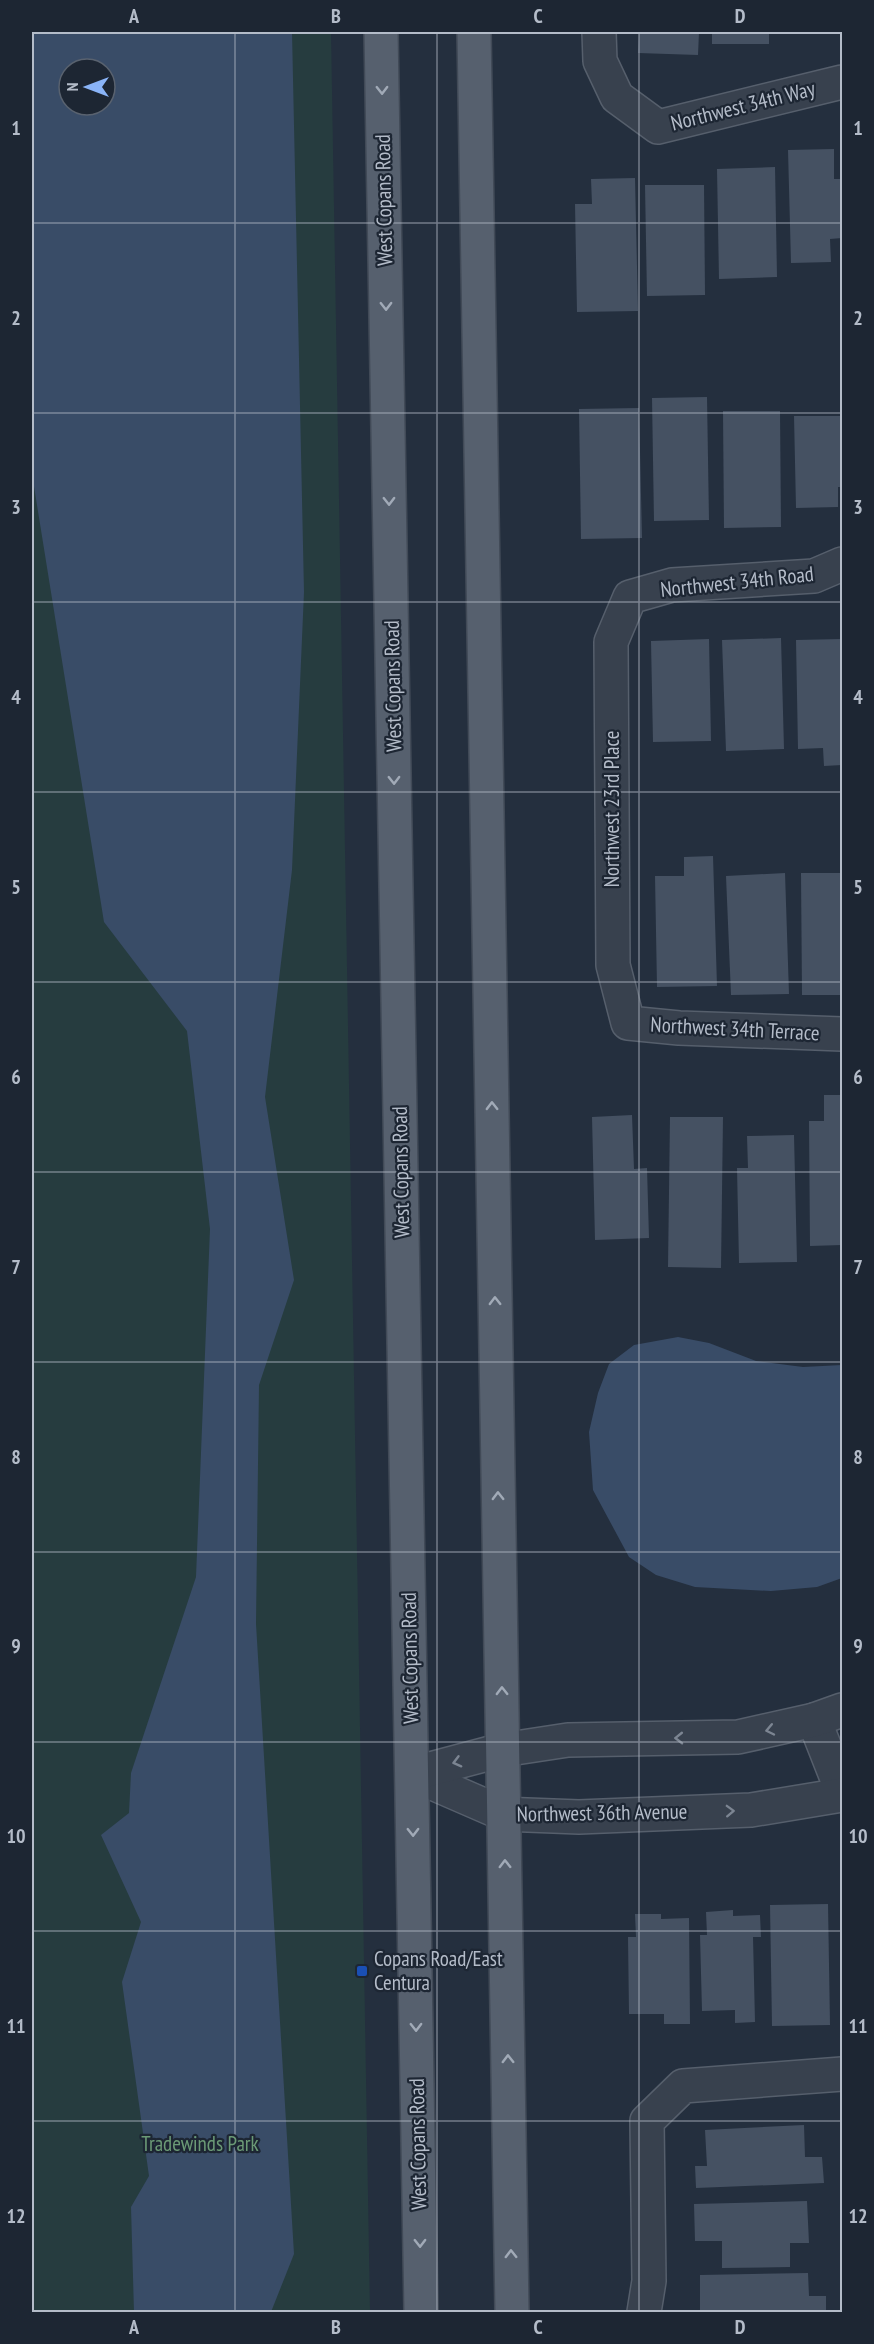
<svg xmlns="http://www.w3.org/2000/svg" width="874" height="2344" viewBox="0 0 874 2344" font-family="'PT Sans Narrow',sans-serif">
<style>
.green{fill:#263c3f;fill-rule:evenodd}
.water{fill:#394c67;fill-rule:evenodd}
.building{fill:#455162}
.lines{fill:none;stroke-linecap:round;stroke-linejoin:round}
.minor-casing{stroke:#565f6c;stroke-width:36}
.major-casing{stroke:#414a57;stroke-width:36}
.minor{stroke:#38414e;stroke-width:33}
.major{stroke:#56606e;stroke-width:33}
.oneway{stroke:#a1aab7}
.oneway2{stroke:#7c8592}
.grid{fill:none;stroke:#b4bcc9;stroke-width:1.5;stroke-opacity:0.55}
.transit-dot{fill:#1a4fb4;stroke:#1d2633;stroke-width:2}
.labels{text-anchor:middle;stroke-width:4.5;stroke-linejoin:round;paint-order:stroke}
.street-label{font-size:21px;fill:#b4bcc9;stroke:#1d2633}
.poi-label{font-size:21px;fill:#b4bcc9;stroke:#1d2633;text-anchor:start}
.park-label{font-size:21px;fill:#6b9a76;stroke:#1d2633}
.neatline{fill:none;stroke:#b4bcc9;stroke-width:2}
.grid-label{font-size:20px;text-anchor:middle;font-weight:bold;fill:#b4bcc9}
</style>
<rect width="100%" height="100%" fill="#242f3e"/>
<!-- green -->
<path class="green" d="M 32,32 L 331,32 L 370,2312 L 32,2312 ZM 69,69 L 105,69 L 105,105 L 69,105 Z"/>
<!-- water -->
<g class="water">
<path d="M 32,32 L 292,32 L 304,592 L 292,870 L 265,1097 L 294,1280 L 259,1385 L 256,1624 L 294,2254 L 271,2312 L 134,2312 L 131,2207 L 149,2176 L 122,1982 L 141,1922 L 101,1835 L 129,1813 L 131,1773 L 196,1577 L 210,1229 L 187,1031 L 104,922 L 32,474 ZM 69,69 L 105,69 L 105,105 L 69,105 Z"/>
<path d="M 678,1337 L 709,1343 L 756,1361 L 803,1367 L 842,1365 L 842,1578 L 817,1587 L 771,1591 L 695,1587 L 656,1575 L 629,1557 L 593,1490 L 589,1432 L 598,1393 L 609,1364 L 634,1345 Z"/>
</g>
<!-- building -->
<g class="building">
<path d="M 639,32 L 699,32 L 698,55 L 638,53 Z"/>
<rect x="712" y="32" width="57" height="12"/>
<path d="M 834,149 L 834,179 L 842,179 L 842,238 L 830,239 L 831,262 L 791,263 L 788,150 Z"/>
<path d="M 775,167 L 777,277 L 719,279 L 717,169 Z"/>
<path d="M 635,178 L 638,311 L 577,312 L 575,204 L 592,204 L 591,179 Z"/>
<path d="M 645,185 L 704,185 L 705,295 L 647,296 Z"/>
<path d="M 707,397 L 709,520 L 654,521 L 652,398 Z"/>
<path d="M 639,408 L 642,538 L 581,539 L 579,409 Z"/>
<path d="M 723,411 L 780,411 L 781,527 L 724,528 Z"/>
<path d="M 794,416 L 842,416 L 842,487 L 838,487 L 838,507 L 796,508 Z"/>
<path d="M 781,638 L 784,749 L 726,751 L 722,640 Z"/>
<path d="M 709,639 L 711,741 L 653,742 L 651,641 Z"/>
<path d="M 842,639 L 842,765 L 824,766 L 823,748 L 798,749 L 796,640 Z"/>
<path d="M 713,856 L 717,986 L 657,987 L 655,876 L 684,876 L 684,857 Z"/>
<path d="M 785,873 L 789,994 L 731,995 L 726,876 Z"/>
<path d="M 801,873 L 842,873 L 842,995 L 802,995 Z"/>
<path d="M 824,1095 L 842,1095 L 842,1245 L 810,1246 L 809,1121 L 824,1121 Z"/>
<path d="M 632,1115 L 634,1169 L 647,1168 L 649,1238 L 595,1240 L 592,1117 Z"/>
<path d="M 670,1117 L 723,1117 L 721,1268 L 668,1267 Z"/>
<path d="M 794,1135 L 797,1262 L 739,1263 L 737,1168 L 748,1168 L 747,1136 Z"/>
<path d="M 828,1904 L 830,2025 L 772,2026 L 770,1905 Z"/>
<path d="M 733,1910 L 733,1916 L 760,1915 L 761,1937 L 753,1937 L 755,2022 L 735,2023 L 735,2010 L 702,2011 L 700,1935 L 707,1935 L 706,1912 Z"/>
<path d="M 635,1914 L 661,1914 L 661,1919 L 689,1918 L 690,2024 L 664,2024 L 664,2014 L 629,2014 L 628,1937 L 636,1937 Z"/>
<path d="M 804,2125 L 805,2157 L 822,2157 L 824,2183 L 696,2188 L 695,2166 L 707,2166 L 705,2130 Z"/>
<path d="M 807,2201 L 809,2243 L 790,2243 L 790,2267 L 722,2268 L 722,2241 L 695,2241 L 694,2204 Z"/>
<path d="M 808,2273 L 809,2296 L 826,2296 L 826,2312 L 700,2312 L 700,2275 Z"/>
</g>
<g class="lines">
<!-- minor casing -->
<g class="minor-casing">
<g id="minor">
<path d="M 599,32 L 600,61 L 617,97 L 658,127 L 842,82"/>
<path d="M 842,564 L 814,576 L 672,585 L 630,597 L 611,642 L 613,965 L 628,1023 L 679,1028 L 842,1034"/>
<path d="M 814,1720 L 842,1791"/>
<path d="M 412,1774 L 504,1814 L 579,1817 L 751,1810 L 842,1795"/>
<path d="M 412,1774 L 502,1750 L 568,1740 L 738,1737 L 814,1720 L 842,1710"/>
<path d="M 644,2312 L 649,2281 L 647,2121 L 683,2086 L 842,2074"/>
</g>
</g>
<!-- major casing -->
<g class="major-casing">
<g id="major">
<path d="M 381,32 L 421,2312"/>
<path d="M 474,32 L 512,2312"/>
</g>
</g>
<!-- minor -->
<use href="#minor" class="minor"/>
<!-- major -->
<use href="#major" class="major"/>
</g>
<!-- one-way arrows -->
<defs><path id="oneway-chevron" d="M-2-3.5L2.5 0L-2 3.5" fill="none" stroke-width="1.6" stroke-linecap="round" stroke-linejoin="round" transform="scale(1.5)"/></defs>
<g class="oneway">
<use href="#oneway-chevron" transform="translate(382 90) rotate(89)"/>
<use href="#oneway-chevron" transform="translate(386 306) rotate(89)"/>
<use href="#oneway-chevron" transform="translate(389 501) rotate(89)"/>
<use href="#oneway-chevron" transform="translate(394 780) rotate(89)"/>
<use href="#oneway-chevron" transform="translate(492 1106) rotate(-91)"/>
<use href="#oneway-chevron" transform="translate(495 1301) rotate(-91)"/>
<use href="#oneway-chevron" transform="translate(498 1496) rotate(-91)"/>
<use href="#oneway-chevron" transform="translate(502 1691) rotate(-91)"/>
<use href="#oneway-chevron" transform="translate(413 1832) rotate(89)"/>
<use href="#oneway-chevron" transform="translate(505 1864) rotate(-91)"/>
<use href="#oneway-chevron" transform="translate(416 2027) rotate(89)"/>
<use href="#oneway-chevron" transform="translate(508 2059) rotate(-91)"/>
<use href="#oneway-chevron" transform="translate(420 2243) rotate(89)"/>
<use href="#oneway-chevron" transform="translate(511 2254) rotate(-91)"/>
</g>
<g class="oneway2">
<use href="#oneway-chevron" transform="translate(770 1730) rotate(168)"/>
<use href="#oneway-chevron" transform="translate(679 1738) rotate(179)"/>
<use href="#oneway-chevron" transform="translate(457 1762) rotate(165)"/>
<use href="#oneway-chevron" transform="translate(730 1811) rotate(-2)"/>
</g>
<!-- grid -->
<path class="grid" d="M 235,32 L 235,2312M 437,32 L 437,2312M 639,32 L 639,2312M 32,223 L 842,223M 32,413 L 842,413M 32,602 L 842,602M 32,792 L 842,792M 32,982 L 842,982M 32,1172 L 842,1172M 32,1362 L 842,1362M 32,1552 L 842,1552M 32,1742 L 842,1742M 32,1931 L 842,1931M 32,2121 L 842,2121"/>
<!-- markers -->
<rect class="transit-dot" x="356" y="1965" width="12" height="12" rx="3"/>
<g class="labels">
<!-- street labels -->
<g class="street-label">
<text transform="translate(743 106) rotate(-14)" y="7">Northwest 34th Way</text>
<text transform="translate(384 200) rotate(-91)" y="7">West Copans Road</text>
<text transform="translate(737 582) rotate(-6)" y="7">Northwest 34th Road</text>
<text transform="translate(393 686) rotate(-91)" y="7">West Copans Road</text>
<text transform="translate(612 809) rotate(-90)" y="7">Northwest 23rd Place</text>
<text transform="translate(735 1029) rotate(3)" y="7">Northwest 34th Terrace</text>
<text transform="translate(401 1172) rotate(-91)" y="7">West Copans Road</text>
<text transform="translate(410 1658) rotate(-91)" y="7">West Copans Road</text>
<text transform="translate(602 1813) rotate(-1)" y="7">Northwest 36th Avenue</text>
<text transform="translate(418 2144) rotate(-91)" y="7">West Copans Road</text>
</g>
<!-- poi labels -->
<g class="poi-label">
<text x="374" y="1966">Copans Road/East<tspan x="374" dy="24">Centura</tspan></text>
</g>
<!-- park labels -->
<g class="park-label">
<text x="200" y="2151">Tradewinds Park</text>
</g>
</g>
<!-- border -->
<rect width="874" height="2344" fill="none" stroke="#1d2633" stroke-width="66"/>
<!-- north arrow -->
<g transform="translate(87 87) rotate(270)"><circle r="28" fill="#1d2633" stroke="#59626f" stroke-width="1.5"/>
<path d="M0-4.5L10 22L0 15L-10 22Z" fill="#8ab4f8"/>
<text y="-9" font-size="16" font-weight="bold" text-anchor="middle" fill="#b4bcc9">N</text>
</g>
<rect x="33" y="33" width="808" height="2278" class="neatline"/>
<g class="grid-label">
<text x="134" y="23">A</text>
<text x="336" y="23">B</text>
<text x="538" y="23">C</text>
<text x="740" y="23">D</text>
<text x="16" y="135">1</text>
<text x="858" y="135">1</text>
<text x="16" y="325">2</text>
<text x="858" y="325">2</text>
<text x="16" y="514">3</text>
<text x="858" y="514">3</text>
<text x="16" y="704">4</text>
<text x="858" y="704">4</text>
<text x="16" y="894">5</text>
<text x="858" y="894">5</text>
<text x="16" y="1084">6</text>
<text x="858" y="1084">6</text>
<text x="16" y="1274">7</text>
<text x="858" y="1274">7</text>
<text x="16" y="1464">8</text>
<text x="858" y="1464">8</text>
<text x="16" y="1653">9</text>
<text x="858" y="1653">9</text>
<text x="16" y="1843">10</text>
<text x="858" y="1843">10</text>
<text x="16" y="2033">11</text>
<text x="858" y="2033">11</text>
<text x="16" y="2223">12</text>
<text x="858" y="2223">12</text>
<text x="134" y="2334">A</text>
<text x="336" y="2334">B</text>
<text x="538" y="2334">C</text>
<text x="740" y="2334">D</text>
</g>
</svg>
